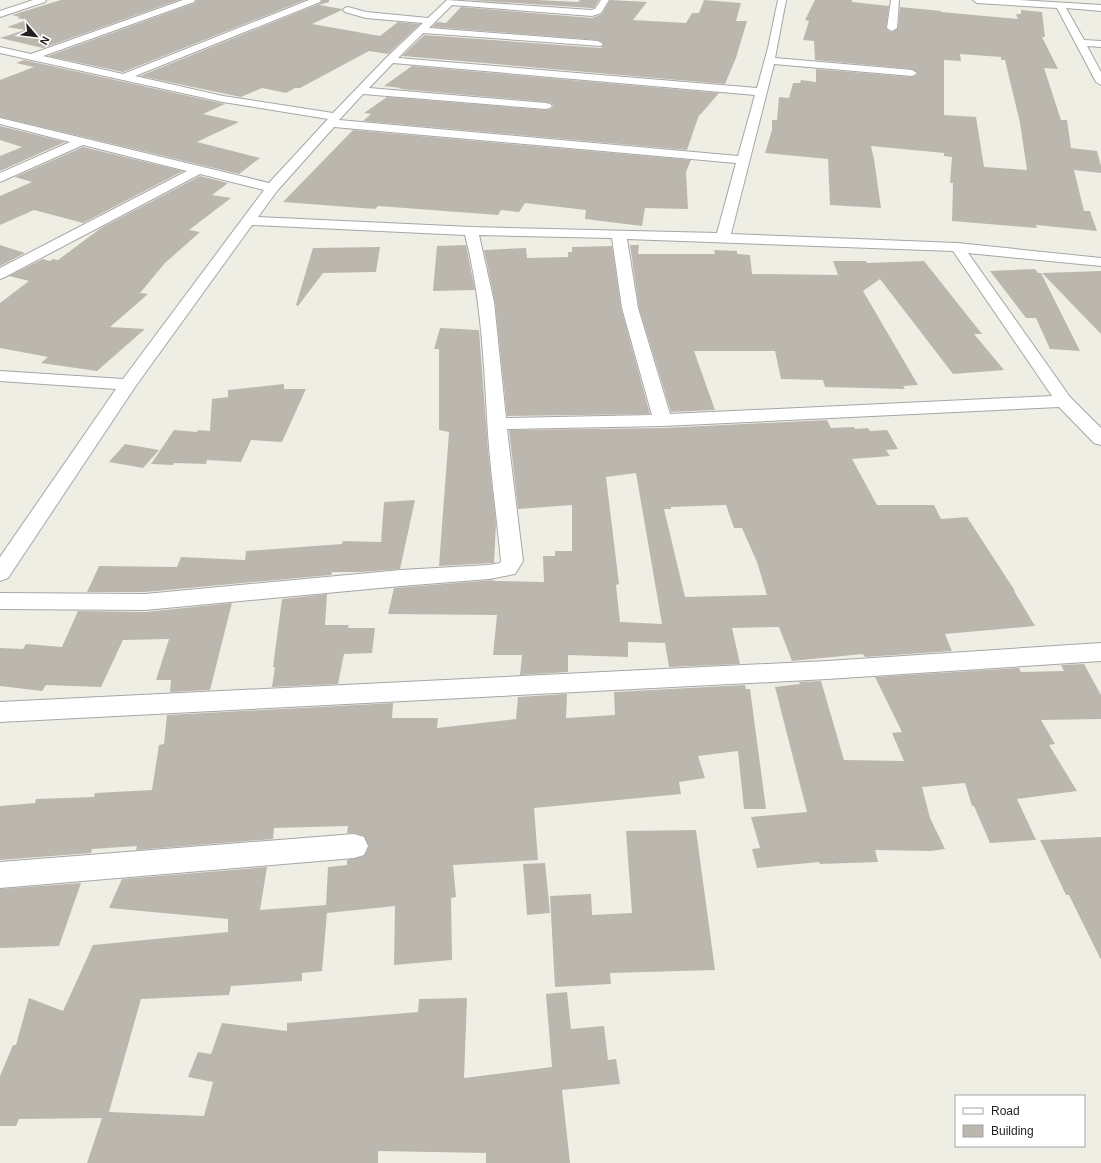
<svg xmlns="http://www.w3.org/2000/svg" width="1101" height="1163" viewBox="0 0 1101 1163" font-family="Arial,sans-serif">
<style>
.building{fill:#bcb7ae;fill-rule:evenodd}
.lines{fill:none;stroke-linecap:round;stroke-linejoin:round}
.street-casing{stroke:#a6a6a6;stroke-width:2}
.street{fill:#fff;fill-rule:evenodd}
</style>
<rect width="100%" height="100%" fill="#efeee5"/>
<!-- building -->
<g class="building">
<path d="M 61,0 L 179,0 L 43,48 L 0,38 L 25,30 L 7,27 L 27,20 L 17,18 L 20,17 L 12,15 Z"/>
<path d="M 196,0 L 305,0 L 123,72 L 48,56 L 195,3 Z"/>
<path d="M 322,0 L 329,0 L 329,2 L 319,5 L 342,9 L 342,10 L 312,24 L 380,36 L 398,22 L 420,24 L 388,54 L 369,51 L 300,88 L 295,88 L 286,93 L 262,88 L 241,97 L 140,76 L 321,3 Z"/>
<path d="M 469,0 L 537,0 L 578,2 L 580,0 L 599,0 L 594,8 L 591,8 Z"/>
<path d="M 610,0 L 647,2 L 633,20 L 686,23 L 692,13 L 699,13 L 704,0 L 741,3 L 736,21 L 747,21 L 736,58 L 725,84 L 402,56 L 424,35 L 601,48 L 604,44 L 598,40 L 432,27 L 437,22 L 446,23 L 461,7 L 592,18 L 602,14 Z"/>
<path d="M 815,0 L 852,0 L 852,2 L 889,6 L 886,28 L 891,32 L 898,28 L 900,7 L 941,11 L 941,12 L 1018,19 L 1016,14 L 1021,14 L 1021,10 L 1042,12 L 1045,37 L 1042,37 L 1058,69 L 1044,68 L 1061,120 L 1067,120 L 1071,148 L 1097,151 L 1101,166 L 1101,173 L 1074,170 L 1084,211 L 1090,211 L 1097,231 L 1036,225 L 1037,228 L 952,221 L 953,183 L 950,183 L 952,157 L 944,156 L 944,153 L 871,146 L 874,159 L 881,208 L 830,205 L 828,159 L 765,153 L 772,130 L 772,120 L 777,120 L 779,97 L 789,98 L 793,83 L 800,83 L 801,80 L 816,82 L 816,69 L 912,77 L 918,74 L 912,69 L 815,60 L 814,41 L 803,40 L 809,21 L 805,20 ZM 960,54 L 1001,57 L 1001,60 L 1005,60 L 1020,123 L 1027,170 L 984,167 L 976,117 L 944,115 L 944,60 L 961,61 Z"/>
<path d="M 24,60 L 225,104 L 203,114 L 239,122 L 197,142 L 260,158 L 239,174 L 0,117 L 0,80 L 34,67 L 16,63 Z"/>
<path d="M 412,66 L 719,93 L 700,115 L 699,115 L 687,150 L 363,121 L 371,114 L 364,113 L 387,97 L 546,110 L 551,109 L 554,106 L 551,103 L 546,102 L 400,89 L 401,88 L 384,86 Z"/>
<path d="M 0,126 L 65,142 L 0,171 L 0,156 L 22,147 L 0,140 Z"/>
<path d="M 353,130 L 691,160 L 686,172 L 688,209 L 645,208 L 642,226 L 585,219 L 586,210 L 525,203 L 519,212 L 501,210 L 498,215 L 378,206 L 375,209 L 283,202 Z"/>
<path d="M 83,147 L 183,171 L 83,223 L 34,210 L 0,225 L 0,196 L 32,182 L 15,177 Z"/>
<path d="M 200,176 L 228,183 L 212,195 L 231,198 L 189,230 L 200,232 L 165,263 L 140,293 L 148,294 L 110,327 L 145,329 L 97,371 L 41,363 L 48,357 L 0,348 L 0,303 L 29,281 L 9,276 L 43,259 L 50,261 L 53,259 L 58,260 L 101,228 Z"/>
<path d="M 0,245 L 25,253 L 0,266 Z"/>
<path d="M 466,245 L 475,290 L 433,291 L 437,246 Z"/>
<path d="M 630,245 L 639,245 L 638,254 L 715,254 L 714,250 L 737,251 L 737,254 L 750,255 L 752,274 L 838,275 L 833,261 L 866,261 L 867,263 L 924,261 L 982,334 L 974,334 L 1004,370 L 953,374 L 880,279 L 863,291 L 918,385 L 903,386 L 905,389 L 825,387 L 823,380 L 781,379 L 775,351 L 694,351 L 715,410 L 671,412 L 639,308 Z"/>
<path d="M 612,246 L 621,308 L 650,414 L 507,416 L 495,302 L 484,250 L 526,248 L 527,258 L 568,257 L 568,252 L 572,252 L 572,247 Z"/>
<path d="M 380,247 L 376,272 L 323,273 L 298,306 L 296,305 L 313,248 Z"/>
<path d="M 1035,269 L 1038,273 L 1041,273 L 1080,351 L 1050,349 L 1036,318 L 1026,318 L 990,271 Z"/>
<path d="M 1101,271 L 1101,334 L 1042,273 Z"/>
<path d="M 440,328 L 479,330 L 488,450 L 496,523 L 494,563 L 439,566 L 449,432 L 439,430 L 439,349 L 434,349 Z"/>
<path d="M 284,384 L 284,389 L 306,389 L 282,442 L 251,440 L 241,462 L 207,460 L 206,464 L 174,463 L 173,465 L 151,464 L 174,430 L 197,432 L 198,430 L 210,431 L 212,399 L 228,397 L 228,390 Z"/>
<path d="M 827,420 L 831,428 L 854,427 L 855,429 L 868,428 L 870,431 L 887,430 L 898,449 L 886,450 L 890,456 L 852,459 L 877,505 L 934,505 L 941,519 L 967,517 L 1015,591 L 1014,591 L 1035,626 L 945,634 L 952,651 L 865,657 L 863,654 L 792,661 L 779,627 L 732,628 L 740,664 L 669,667 L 665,643 L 628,642 L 628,657 L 568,655 L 568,672 L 520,675 L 522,655 L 493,655 L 497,615 L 388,614 L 394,588 L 494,580 L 494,581 L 544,582 L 543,556 L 555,556 L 555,551 L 572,551 L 572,505 L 518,509 L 509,430 L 663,428 ZM 636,473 L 662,624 L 620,622 L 616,585 L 619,584 L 606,477 ZM 726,505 L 734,528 L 742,528 L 757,562 L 767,595 L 685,597 L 664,509 L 671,509 L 671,507 Z"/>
<path d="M 125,444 L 159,450 L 143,468 L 109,462 Z"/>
<path d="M 415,500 L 400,569 L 361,572 L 332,572 L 331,575 L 145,592 L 87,592 L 99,566 L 177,567 L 181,557 L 245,560 L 246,551 L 342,544 L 343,541 L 381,542 L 384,502 Z"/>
<path d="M 327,594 L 325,625 L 349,625 L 348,628 L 375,628 L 372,653 L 344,654 L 338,684 L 272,687 L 275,667 L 273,667 L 282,599 Z"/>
<path d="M 232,603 L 210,690 L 170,692 L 171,680 L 156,680 L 169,639 L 123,640 L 101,687 L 46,685 L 42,691 L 0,686 L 0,648 L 23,649 L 26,644 L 62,647 L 78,611 L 145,612 Z"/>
<path d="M 1084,664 L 1101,695 L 1101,719 L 1041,720 L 1055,744 L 1049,745 L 1077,791 L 1017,799 L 1036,840 L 990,843 L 974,806 L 972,806 L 965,783 L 922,787 L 930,818 L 945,849 L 931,851 L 875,850 L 878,862 L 820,864 L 819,862 L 757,868 L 752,849 L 760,848 L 751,817 L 807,812 L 775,687 L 800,684 L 799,682 L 821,681 L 844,760 L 904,761 L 892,733 L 902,732 L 875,677 L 1019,668 L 1021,672 L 1064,671 L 1061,665 Z"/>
<path d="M 745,685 L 746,689 L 750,689 L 766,809 L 744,809 L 738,751 L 698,756 L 705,778 L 679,782 L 681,794 L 534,808 L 538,860 L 453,865 L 456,897 L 451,898 L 452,960 L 394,965 L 395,906 L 327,913 L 322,971 L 302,973 L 302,981 L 231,986 L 229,995 L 141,999 L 109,1112 L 204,1116 L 213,1082 L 188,1077 L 198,1052 L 211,1054 L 222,1023 L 287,1031 L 287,1023 L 418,1012 L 419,999 L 467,998 L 464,1078 L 552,1067 L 546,994 L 567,992 L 571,1029 L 604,1026 L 608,1060 L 616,1059 L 620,1084 L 562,1090 L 570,1163 L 486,1163 L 486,1153 L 378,1151 L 378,1163 L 87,1163 L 102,1118 L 19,1119 L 16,1126 L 0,1126 L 0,1076 L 13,1045 L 16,1045 L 29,998 L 63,1011 L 93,945 L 228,932 L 228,919 L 109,908 L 122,879 L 267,867 L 260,910 L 326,905 L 328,867 L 347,865 L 347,860 L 364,856 L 369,847 L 364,836 L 354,833 L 347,833 L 348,826 L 274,828 L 273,839 L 136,850 L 137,846 L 92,849 L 91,853 L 0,860 L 0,806 L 35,803 L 36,799 L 94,797 L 95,793 L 152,790 L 159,745 L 164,744 L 167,715 L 393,703 L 392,718 L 438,718 L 437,728 L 516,719 L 518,697 L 567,694 L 566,718 L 615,715 L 614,692 Z"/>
<path d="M 696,830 L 715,970 L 610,973 L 611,984 L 555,987 L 550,896 L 591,894 L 592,915 L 632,913 L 626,831 Z"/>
<path d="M 1101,837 L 1101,960 L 1069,895 L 1066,895 L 1040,840 Z"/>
<path d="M 545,863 L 550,913 L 527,915 L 523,864 Z"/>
<path d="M 81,883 L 59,946 L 0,948 L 0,889 Z"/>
</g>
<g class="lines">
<!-- street casing -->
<g class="street-casing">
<g id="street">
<path d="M 33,0 L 46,0 L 45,2 L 0,17 L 0,11 Z"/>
<path d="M 183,0 L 195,0 L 194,2 L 43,56 L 123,74 L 309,0 L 321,0 L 320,2 L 135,76 L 223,96 L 333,113 L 386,58 L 423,23 L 366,18 L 345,12 L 343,10 L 345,8 L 348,7 L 366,12 L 428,18 L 447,0 L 591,10 L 595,9 L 601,0 L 609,0 L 601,13 L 592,16 L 452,5 L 429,28 L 598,41 L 603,44 L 601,46 L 423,33 L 398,58 L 757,88 L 768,48 L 778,0 L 786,0 L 775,58 L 912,70 L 917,73 L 912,76 L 774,64 L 731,234 L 957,243 L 1101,258 L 1101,266 L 968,253 L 1070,397 L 1101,428 L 1101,445 L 1094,443 L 1059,407 L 663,426 L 507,429 L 523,561 L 515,574 L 489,579 L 401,586 L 145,610 L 0,609 L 0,593 L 145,594 L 401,570 L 489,565 L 500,563 L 501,561 C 497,518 491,476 488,434 C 484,367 482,300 465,235 L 252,225 L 135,387 L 8,578 L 0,581 L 0,557 L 116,389 L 0,381 L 0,371 L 123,379 L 264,190 L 200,174 L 5,277 L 0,279 L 0,268 L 187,171 L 83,145 L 0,182 L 0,173 L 70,142 L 0,124 L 0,118 L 269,183 L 328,119 L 223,102 L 0,53 L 0,47 L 31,54 ZM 393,63 L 755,95 L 738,156 L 339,120 L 363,94 L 546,109 L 550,108 L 552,106 L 550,104 L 546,103 L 369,88 ZM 334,127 L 736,163 L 717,233 L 471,227 L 258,217 L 277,191 ZM 479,235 L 612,238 L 622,308 L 652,415 L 506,418 L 494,302 ZM 627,239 L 953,251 L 1052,396 L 670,414 L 638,308 Z"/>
<path d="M 891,0 L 899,0 L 897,28 L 892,31 L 887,28 Z"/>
<path d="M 973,0 L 1019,0 L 1101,5 L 1101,11 L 1066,8 L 1084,40 L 1101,41 L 1101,47 L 1087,46 L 1101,72 L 1101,85 L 1096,82 L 1057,8 L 977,3 Z"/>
<path d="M 1101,643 L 1101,661 L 827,679 L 0,722 L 0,702 L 827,661 Z"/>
<path d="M 354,834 L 364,837 L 368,846 L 364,855 L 354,858 L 0,888 L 0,862 Z"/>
</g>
</g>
<!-- street -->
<use href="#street" class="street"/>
</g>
<!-- legend -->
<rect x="955" y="1095" width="130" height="52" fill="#ffffff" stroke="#a5a5a5"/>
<rect x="963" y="1108" width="20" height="6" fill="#ffffff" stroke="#a5a5a5"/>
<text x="991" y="1115" font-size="12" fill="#1f1f1f">Road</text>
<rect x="963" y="1125" width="20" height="12" fill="#bcb7ae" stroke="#a5a5a5"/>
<text x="991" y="1135" font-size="12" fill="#1f1f1f">Building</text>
<!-- north arrow -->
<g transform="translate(36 36) rotate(118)" stroke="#ffffff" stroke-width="3" paint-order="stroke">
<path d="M0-3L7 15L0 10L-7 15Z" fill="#1f1f1f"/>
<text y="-6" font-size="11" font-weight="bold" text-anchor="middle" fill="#1f1f1f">N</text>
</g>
</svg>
